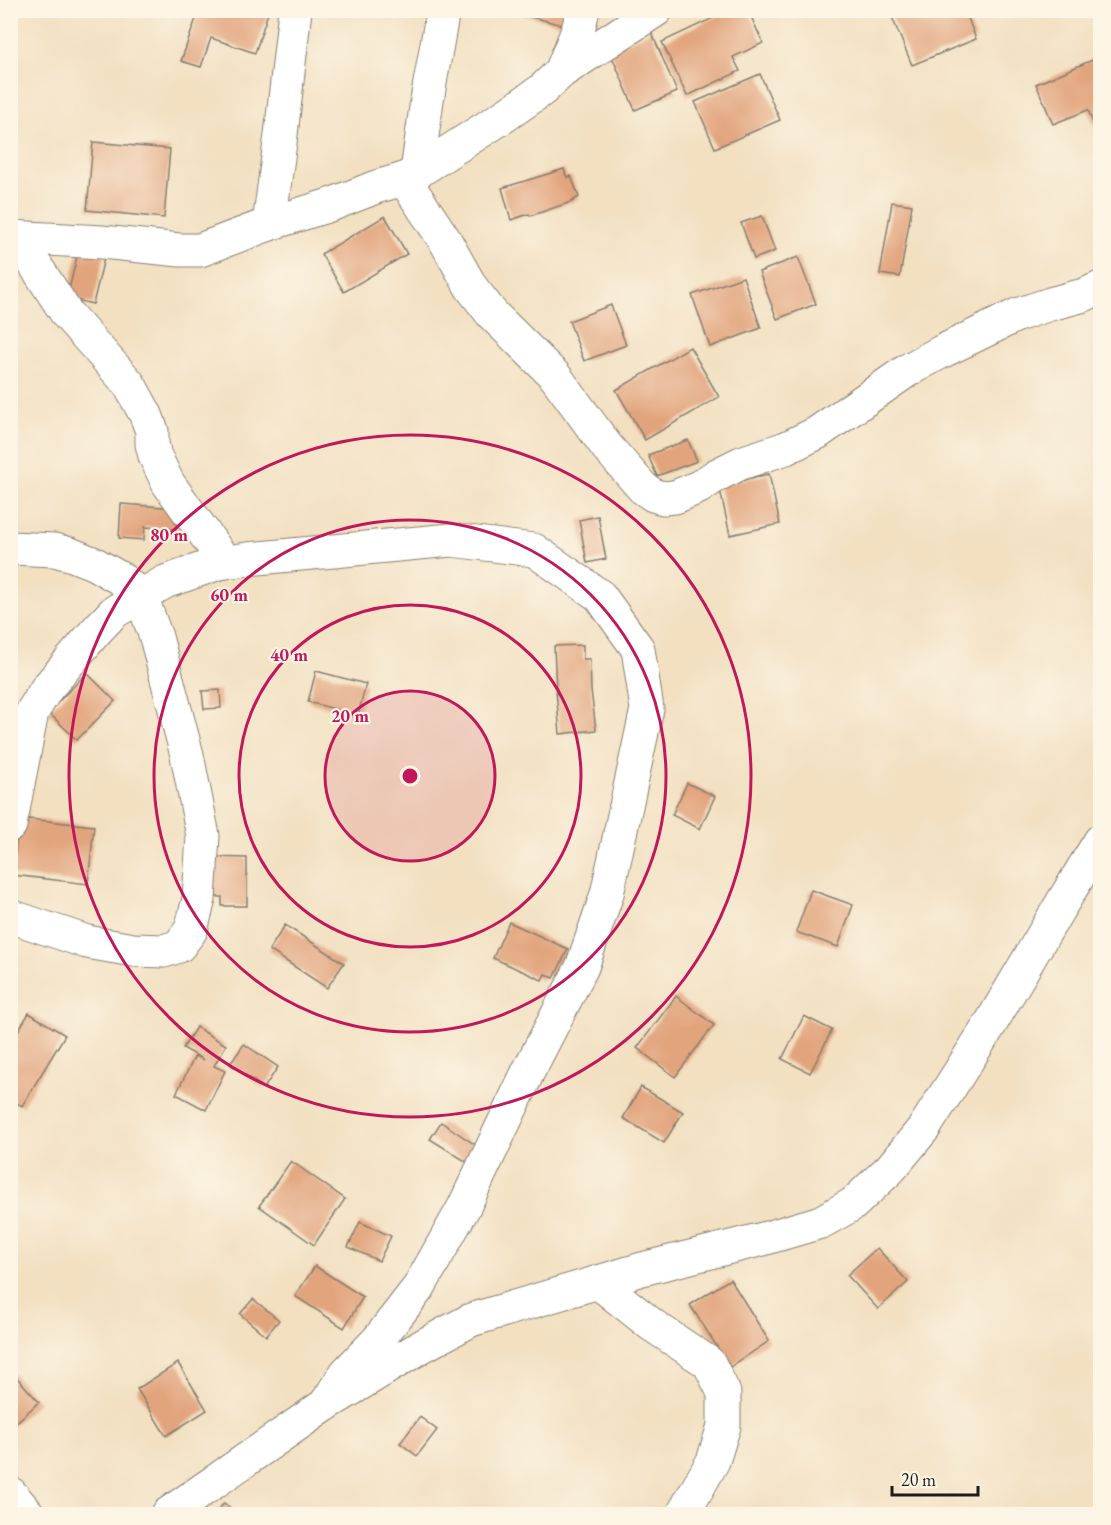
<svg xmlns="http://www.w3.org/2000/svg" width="1111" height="1525" viewBox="0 0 1111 1525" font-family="'EB Garamond',serif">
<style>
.building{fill:#e2a47d}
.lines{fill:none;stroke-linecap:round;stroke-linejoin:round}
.minor-casing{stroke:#877e6e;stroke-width:35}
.minor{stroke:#fff;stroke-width:33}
.ring{fill:none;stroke:#c2185b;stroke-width:3}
.centre{fill:#c2185b;stroke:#fcf5e5;stroke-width:3}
.ring-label{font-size:18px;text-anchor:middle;font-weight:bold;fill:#c2185b;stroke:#fcf5e5;stroke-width:4.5;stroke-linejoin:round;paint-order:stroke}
</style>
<rect width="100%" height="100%" fill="#fcf5e5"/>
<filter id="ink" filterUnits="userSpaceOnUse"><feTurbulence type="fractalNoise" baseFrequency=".0167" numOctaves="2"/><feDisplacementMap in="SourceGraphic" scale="12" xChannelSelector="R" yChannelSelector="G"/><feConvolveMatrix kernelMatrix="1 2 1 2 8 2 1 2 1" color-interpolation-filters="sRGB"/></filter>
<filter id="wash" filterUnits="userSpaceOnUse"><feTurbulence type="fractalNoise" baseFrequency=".008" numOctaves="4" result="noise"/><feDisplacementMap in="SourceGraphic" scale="24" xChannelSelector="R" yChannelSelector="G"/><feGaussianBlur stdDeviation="1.35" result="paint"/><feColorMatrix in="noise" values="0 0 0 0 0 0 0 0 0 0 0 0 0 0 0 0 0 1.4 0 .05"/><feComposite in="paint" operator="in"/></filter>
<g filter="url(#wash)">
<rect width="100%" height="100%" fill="#f2e0c1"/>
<g id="blocks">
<!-- building -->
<g class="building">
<path d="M 199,10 L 269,10 L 255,53 L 211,38 L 201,67 L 181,61 Z"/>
<path d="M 517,10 L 574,10 L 570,27 L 516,13 Z"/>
<path d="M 730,10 L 748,10 L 763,43 L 733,57 L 740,71 L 687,96 L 662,42 Z"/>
<path d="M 889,10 L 965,10 L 976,39 L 912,65 Z"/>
<path d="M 651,31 L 677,92 L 635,110 L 609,50 Z"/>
<path d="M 1097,58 L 1100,65 L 1100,122 L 1094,125 L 1088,110 L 1053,124 L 1036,84 Z"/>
<path d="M 760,74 L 780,120 L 715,148 L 695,102 Z"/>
<path d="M 93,142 L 170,149 L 164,218 L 87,210 Z"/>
<path d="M 564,169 L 567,178 L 571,176 L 579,197 L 574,200 L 574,201 L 530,216 L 529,214 L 511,220 L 502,188 Z"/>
<path d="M 892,202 L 912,205 L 900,277 L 880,274 Z"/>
<path d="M 385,216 L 407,254 L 344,292 L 321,254 Z"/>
<path d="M 762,216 L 775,251 L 754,259 L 741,223 Z"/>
<path d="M 79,248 L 105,254 L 93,304 L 67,298 Z"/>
<path d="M 798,257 L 816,304 L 777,319 L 759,272 Z"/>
<path d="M 743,277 L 761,328 L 710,347 L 692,295 Z"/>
<path d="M 611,305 L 626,345 L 584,361 L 569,321 Z"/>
<path d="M 690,347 L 719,397 L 645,440 L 616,390 Z"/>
<path d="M 688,440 L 697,461 L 657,476 L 648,455 Z"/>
<path d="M 769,474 L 780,524 L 730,535 L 719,485 Z"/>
<path d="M 121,504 L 177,508 L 176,529 L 145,527 L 144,540 L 119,538 Z"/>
<path d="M 598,516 L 606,559 L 587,563 L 579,520 Z"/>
<path d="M 583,645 L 583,659 L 590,659 L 591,690 L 596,730 L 560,734 L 556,691 L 554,646 Z"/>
<path d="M 316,671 L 366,684 L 358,715 L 308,702 Z"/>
<path d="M 87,673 L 115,701 L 77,740 L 48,712 Z"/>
<path d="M 220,690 L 221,708 L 204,709 L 202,691 Z"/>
<path d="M 687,783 L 715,796 L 700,829 L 672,815 Z"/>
<path d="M 19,818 L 94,826 L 88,884 L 13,875 Z"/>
<path d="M 211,857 L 247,858 L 247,906 L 222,906 L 222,897 L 210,897 Z"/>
<path d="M 811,890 L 853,905 L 838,947 L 796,932 Z"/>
<path d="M 509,922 L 568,949 L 554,978 L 545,974 L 542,980 L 493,958 Z"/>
<path d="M 285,925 L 344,963 L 327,988 L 269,950 Z"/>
<path d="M 676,996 L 714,1025 L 675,1077 L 637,1048 Z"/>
<path d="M 29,1013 L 65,1035 L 22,1106 L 10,1099 L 10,1044 Z"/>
<path d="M 804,1016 L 832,1030 L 810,1073 L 782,1059 Z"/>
<path d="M 196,1027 L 226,1045 L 214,1066 L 225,1071 L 206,1110 L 176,1094 L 195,1056 L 204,1060 L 183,1048 Z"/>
<path d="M 244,1044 L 278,1067 L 264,1088 L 230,1064 Z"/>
<path d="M 641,1087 L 683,1112 L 664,1143 L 623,1118 Z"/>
<path d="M 441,1122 L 480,1148 L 470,1164 L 430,1139 Z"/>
<path d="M 291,1161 L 345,1199 L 314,1245 L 259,1206 Z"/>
<path d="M 360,1222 L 391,1236 L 379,1261 L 348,1247 Z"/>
<path d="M 877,1248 L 908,1282 L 878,1309 L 847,1275 Z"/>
<path d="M 315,1266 L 363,1297 L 344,1328 L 295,1296 Z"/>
<path d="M 730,1279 L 769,1341 L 730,1367 L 690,1305 Z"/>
<path d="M 253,1299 L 279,1320 L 266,1336 L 240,1314 Z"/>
<path d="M 178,1363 L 207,1410 L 166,1436 L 137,1389 Z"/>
<path d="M 10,1370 L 39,1402 L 10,1428 Z"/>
<path d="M 420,1417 L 437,1430 L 417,1456 L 400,1443 Z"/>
<path d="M 224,1503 L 238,1514 L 215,1514 Z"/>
</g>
</g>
</g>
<g filter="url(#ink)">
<use href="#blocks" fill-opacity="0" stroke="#877e6e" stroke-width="1.5"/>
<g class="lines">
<!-- minor casing -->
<g class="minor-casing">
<g id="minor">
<path d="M 561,72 L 578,30 L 583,10"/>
<path d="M 417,172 L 427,100 L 443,10"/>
<path d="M 404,179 L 446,242 L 471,287 L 492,314 L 555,376 L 607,447 L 643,488 L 653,495 L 663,498 L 675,497 L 699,487 L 717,475 L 741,463 L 786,448 L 817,433 L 908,370 L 941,352 L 1017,315 L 1050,304 L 1084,295 L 1100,288"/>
<path d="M 269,224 L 281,135 L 295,10"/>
<path d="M 10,237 L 102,242 L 180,250 L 200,250 L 269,224 L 333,204 L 376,187 L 404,179 L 417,172 L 506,115 L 542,90 L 561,72 L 656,10"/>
<path d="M 17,237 L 67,314 L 129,384 L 146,415 L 152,431 L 152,444 L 155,456 L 168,483 L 225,562"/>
<path d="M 10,548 L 54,550 L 70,554 L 95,564 L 121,579 L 141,596 L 156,637 L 187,755 L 203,836 L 199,899 L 191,930 L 179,946 L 164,951 L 133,950 L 87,942 L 10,916"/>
<path d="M 10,825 L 32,712 L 47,688 L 96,631 L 114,612 L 165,582 L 219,563 L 247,559 L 451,540 L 534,550 L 600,596 L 638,649 L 647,709 L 607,894 L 582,967 L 528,1072 L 464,1207 L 419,1287 L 378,1340 L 346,1373 L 325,1405"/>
<path d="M 598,1282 L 652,1325 L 709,1363 L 724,1393 L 724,1426 L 713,1461 L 683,1514"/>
<path d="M 10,1493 L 28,1514"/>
<path d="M 168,1514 L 325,1405 L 424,1345 L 471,1320 L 642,1269 L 763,1239 L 821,1222 L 853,1204 L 891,1168 L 924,1128 L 991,1023 L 1056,913 L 1100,841"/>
</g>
</g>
<!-- minor -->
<use href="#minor" class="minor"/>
</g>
</g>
<!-- distance rings -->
<circle cx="410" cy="776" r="85" fill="#c2185b" fill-opacity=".12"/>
<g class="ring">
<circle cx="410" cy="776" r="85"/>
<circle cx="410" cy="776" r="171"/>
<circle cx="410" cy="776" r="256"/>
<circle cx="410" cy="776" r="341"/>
</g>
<circle cx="410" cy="776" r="9" class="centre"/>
<g class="ring-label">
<text x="169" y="541">80 m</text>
<text x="229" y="601">60 m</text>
<text x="289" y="661">40 m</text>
<text x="350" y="722">20 m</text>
</g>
<!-- margin -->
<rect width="1111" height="1525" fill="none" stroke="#fcf5e5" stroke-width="36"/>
<!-- scale -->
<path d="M892 1486v9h86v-9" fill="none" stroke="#1c1c1c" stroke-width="3"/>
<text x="901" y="1486" font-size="18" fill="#1c1c1c" stroke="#fcf5e5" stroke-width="4.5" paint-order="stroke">20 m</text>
</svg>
